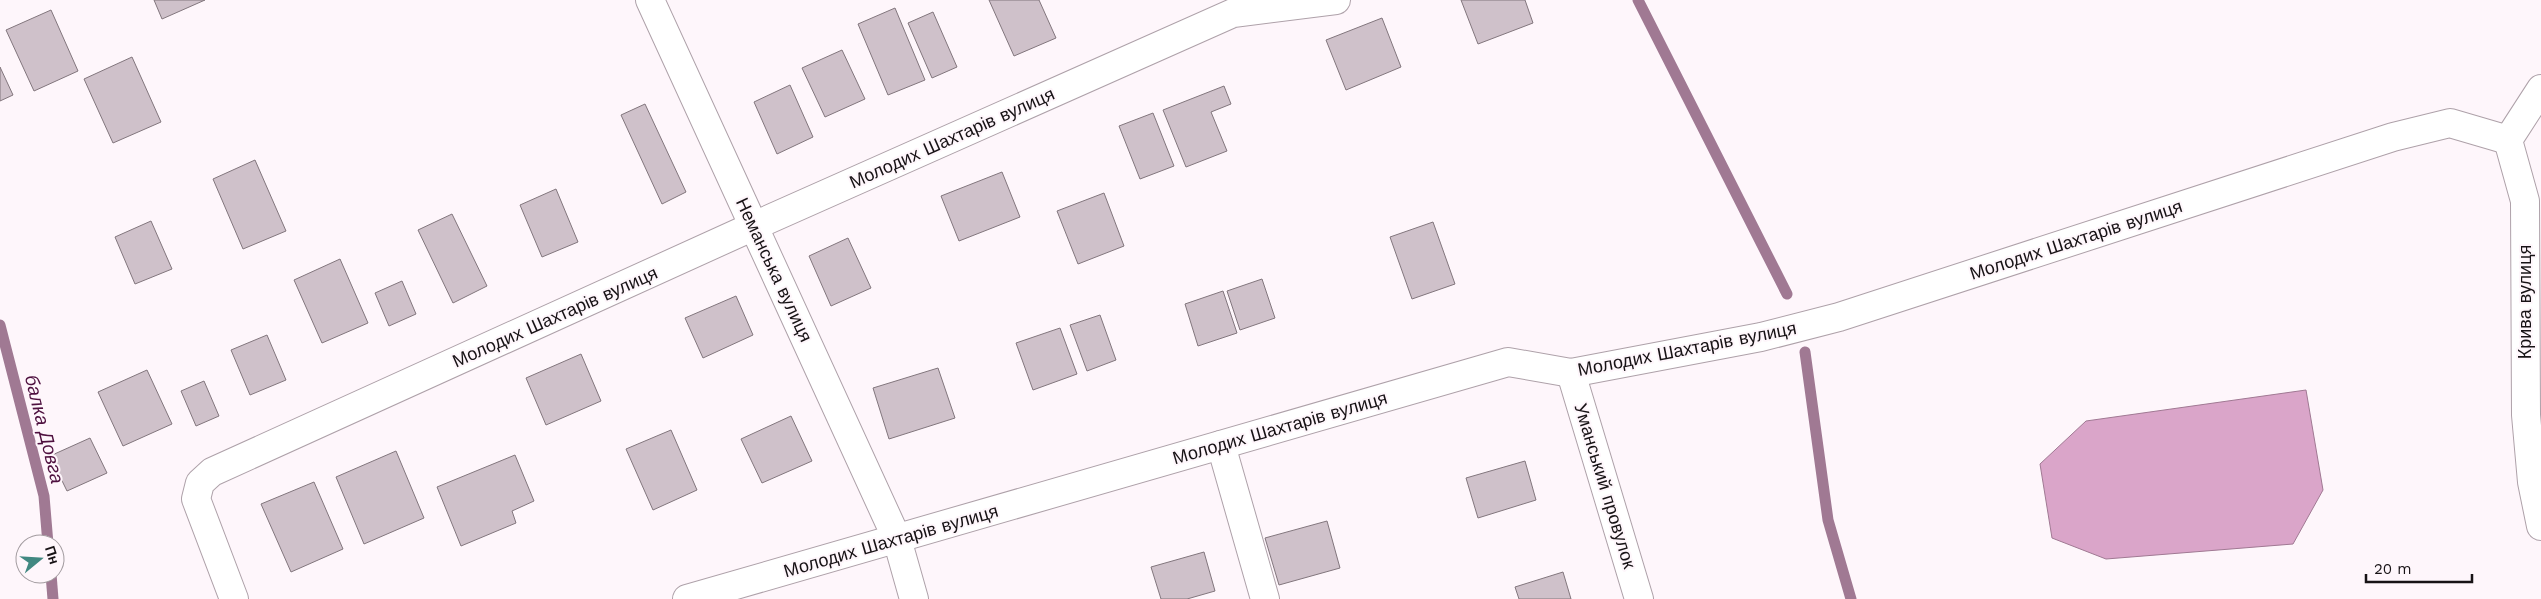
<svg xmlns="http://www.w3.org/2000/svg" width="2541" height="599" viewBox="0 0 2541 599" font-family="'Work Sans',sans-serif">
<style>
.water{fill:#daa5c9;stroke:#a07993}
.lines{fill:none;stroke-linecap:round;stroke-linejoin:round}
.stream{stroke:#a07993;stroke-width:11}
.building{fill:#cfc1ca;stroke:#82767d}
.street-casing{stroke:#aea1a9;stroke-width:30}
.street{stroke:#fff;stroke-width:28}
.labels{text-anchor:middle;stroke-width:4;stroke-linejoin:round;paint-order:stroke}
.street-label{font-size:18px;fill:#171215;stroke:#fef6fb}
.water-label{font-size:19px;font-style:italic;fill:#4e103f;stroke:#fef6fb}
</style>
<rect width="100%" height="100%" fill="#fef6fb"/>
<!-- water -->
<path class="water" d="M 2306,390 L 2323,490 L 2293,544 L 2106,559 L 2052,538 L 2040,464 L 2086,421 Z"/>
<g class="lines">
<!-- stream -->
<g class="stream">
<path d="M 1638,0 L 1787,294"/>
<path d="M 0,325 L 44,496 L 48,544"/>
<path d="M 1805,352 L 1828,520 L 1851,599"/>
<path d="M 51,574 L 53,599"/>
</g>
</g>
<!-- building -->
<g class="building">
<path d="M 154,0 L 205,0 L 162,19 Z"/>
<path d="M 989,0 L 1039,0 L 1056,38 L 1014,56 Z"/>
<path d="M 1461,0 L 1525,0 L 1533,23 L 1478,44 Z"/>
<path d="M 895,8 L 925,80 L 888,95 L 858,24 Z"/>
<path d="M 51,10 L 78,71 L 34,91 L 6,30 Z"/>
<path d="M 933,12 L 957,67 L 932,78 L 908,23 Z"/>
<path d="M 1382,18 L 1401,67 L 1346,90 L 1326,40 Z"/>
<path d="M 842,50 L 865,99 L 825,117 L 802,68 Z"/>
<path d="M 132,57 L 161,122 L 113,143 L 84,79 Z"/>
<path d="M 0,67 L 13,95 L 0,101 Z"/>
<path d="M 790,85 L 813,137 L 777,154 L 754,102 Z"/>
<path d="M 1224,86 L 1231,104 L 1211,112 L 1227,151 L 1186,167 L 1163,110 Z"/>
<path d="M 645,104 L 686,192 L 662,204 L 621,115 Z"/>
<path d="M 1153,113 L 1174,166 L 1140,179 L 1119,126 Z"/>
<path d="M 255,160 L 286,231 L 243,249 L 213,179 Z"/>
<path d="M 1002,172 L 1020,217 L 959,241 L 941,196 Z"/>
<path d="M 556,189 L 578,242 L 542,257 L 520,205 Z"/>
<path d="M 1104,193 L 1124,246 L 1078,264 L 1057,211 Z"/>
<path d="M 452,214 L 487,286 L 453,303 L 418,230 Z"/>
<path d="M 151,221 L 172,269 L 135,284 L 115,237 Z"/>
<path d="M 1433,222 L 1455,284 L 1412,299 L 1390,237 Z"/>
<path d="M 848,238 L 871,288 L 831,306 L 809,256 Z"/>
<path d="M 340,259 L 368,323 L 322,343 L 294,280 Z"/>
<path d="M 1262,279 L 1275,318 L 1240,330 L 1227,291 Z"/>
<path d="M 402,281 L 416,314 L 389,326 L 375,293 Z"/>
<path d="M 1223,291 L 1237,333 L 1198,346 L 1185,304 Z"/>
<path d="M 736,296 L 753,335 L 703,358 L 685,318 Z"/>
<path d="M 1100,315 L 1116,360 L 1087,371 L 1070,325 Z"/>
<path d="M 1060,328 L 1077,374 L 1033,390 L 1016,343 Z"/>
<path d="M 267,335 L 286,380 L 250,395 L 231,350 Z"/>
<path d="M 581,354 L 601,401 L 546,425 L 526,378 Z"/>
<path d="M 938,368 L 955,418 L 889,439 L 873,388 Z"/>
<path d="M 147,370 L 172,424 L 123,446 L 98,392 Z"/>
<path d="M 204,381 L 219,416 L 196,426 L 181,391 Z"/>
<path d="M 791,416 L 812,461 L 762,483 L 741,439 Z"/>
<path d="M 671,430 L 697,490 L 653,510 L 626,449 Z"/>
<path d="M 90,438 L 107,473 L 67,491 L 50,456 Z"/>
<path d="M 396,451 L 424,518 L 364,544 L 336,477 Z"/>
<path d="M 515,455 L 534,501 L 512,511 L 516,523 L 461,546 L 437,487 Z"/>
<path d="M 1525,461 L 1536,500 L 1478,518 L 1466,478 Z"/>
<path d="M 314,482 L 343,549 L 291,572 L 261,504 Z"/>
<path d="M 1327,521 L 1340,568 L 1279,585 L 1265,538 Z"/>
<path d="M 1204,552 L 1215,591 L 1187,599 L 1161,599 L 1151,567 Z"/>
<path d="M 1563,572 L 1571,599 L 1519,599 L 1515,587 Z"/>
</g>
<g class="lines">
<!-- street casing -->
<g class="street-casing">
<g id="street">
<path d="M 650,0 L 897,539 L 914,599"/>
<path d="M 2541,89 L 2508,140 L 2525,201 L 2526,415 L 2532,482 L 2541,526"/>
<path d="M 1571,373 L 1639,599"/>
<path d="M 1221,445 L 1265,599"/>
<path d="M 234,599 L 196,499 L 200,483 L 212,472 L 754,226 L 1233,13 L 1336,0"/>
<path d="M 687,599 L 1508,362 L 1571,373 L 1761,337 L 1839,317 L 2393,137 L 2450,123 L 2508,140"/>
</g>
</g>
<!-- street -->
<use href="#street" class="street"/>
</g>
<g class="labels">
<!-- street labels -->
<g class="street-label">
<text transform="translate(952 138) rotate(-24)" y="6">Молодих Шахтарів вулиця</text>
<text transform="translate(2076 240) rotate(-18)" y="6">Молодих Шахтарів вулиця</text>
<text transform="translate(774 270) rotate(65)" y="6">Неманська вулиця</text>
<text transform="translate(2525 302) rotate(-90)" y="6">Крива вулиця</text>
<text transform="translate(555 317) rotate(-24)" y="6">Молодих Шахтарів вулиця</text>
<text transform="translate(1687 349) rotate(-11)" y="6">Молодих Шахтарів вулиця</text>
<text transform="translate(1280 428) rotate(-16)" y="6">Молодих Шахтарів вулиця</text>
<text transform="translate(1605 486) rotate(73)" y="6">Уманський провулок</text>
<text transform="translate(891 541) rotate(-16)" y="6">Молодих Шахтарів вулиця</text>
</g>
<!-- water labels -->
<g class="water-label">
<text transform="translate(45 429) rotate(76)" y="7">балка Довга</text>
</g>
</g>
<!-- north arrow -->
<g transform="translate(40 559) rotate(72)"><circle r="24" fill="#fef6fb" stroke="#a29b9f"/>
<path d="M0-4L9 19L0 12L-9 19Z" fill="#418881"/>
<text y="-8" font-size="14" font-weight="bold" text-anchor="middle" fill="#171215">Пн</text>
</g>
<!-- scale -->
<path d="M2366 574v8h106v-8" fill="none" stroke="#171215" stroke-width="2.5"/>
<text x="2374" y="574" font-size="15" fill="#171215" stroke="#fef6fb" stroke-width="4" paint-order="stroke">20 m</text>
</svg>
